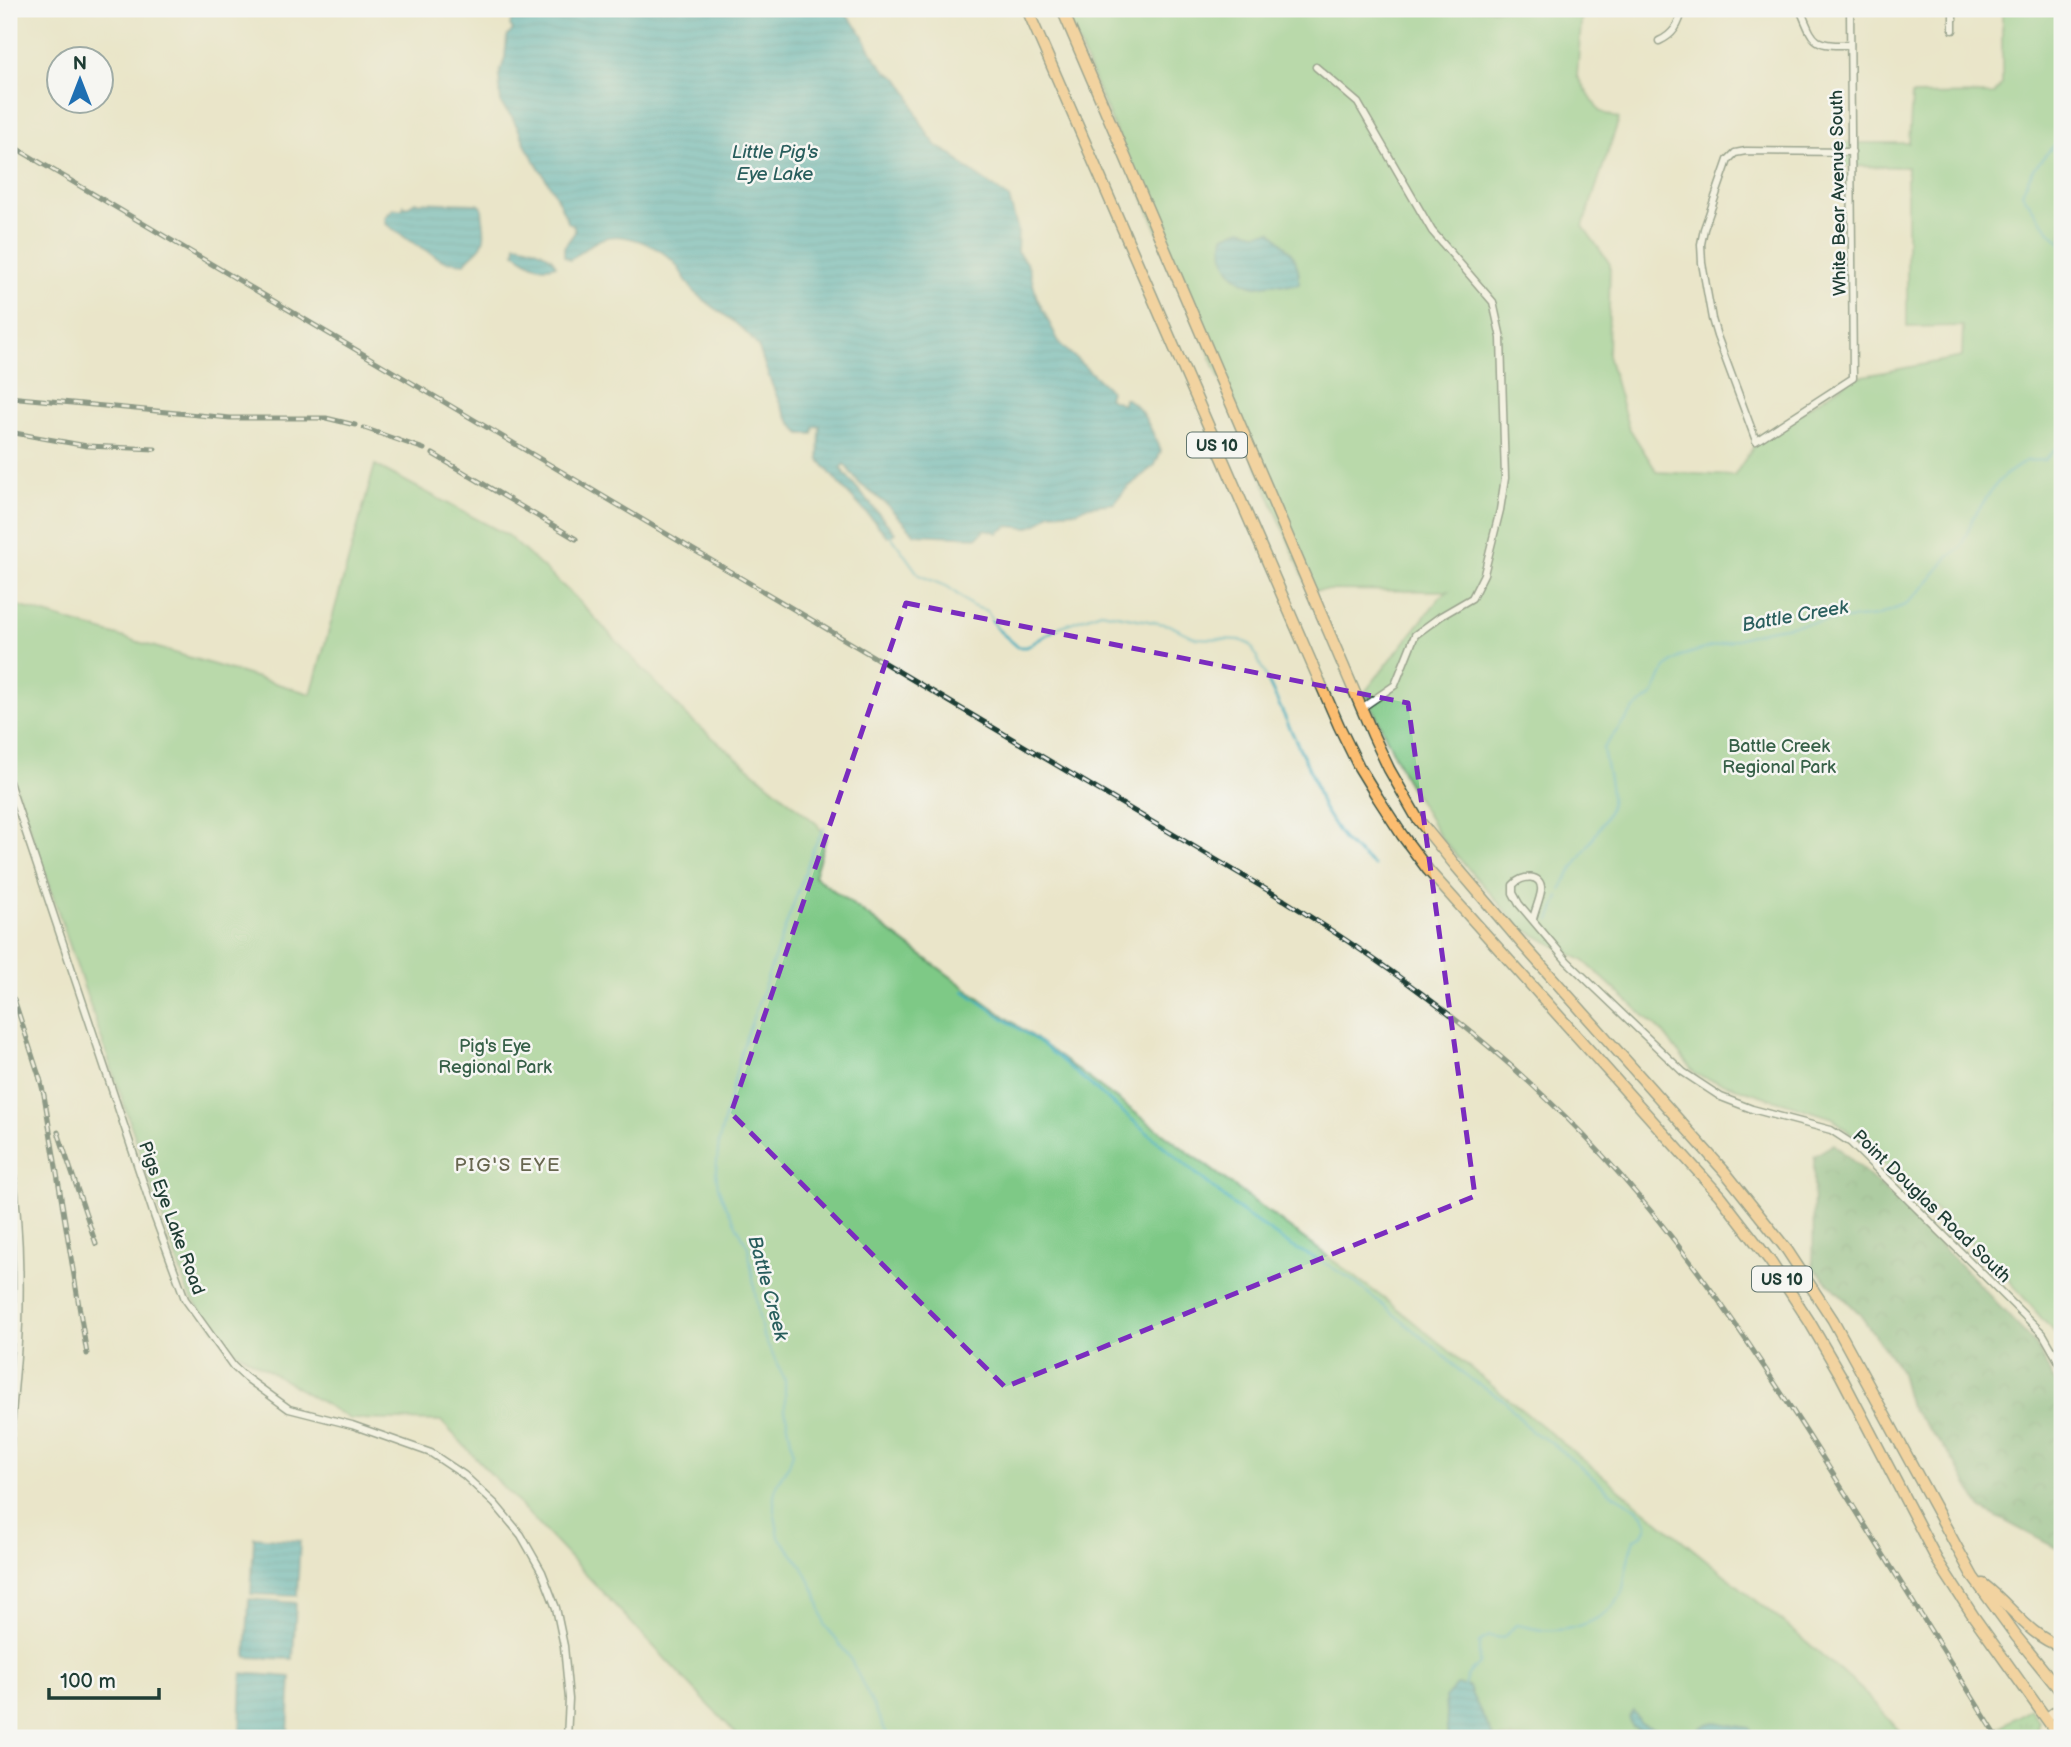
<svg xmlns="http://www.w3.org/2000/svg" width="2071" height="1747" viewBox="0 0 2071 1747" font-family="'Balsamiq Sans',sans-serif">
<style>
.grass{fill:url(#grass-tufts);stroke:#4e835d;stroke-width:2}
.forest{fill:url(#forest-crowns);stroke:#427554;stroke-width:2}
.park{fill:#7ec986;stroke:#4e835d;stroke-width:2}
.water{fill:url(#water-rules);stroke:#2f7479;stroke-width:2}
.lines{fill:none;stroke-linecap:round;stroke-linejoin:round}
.stream{stroke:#3facbe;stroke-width:2.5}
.minor-casing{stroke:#3d564a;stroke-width:9}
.secondary-casing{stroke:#3d564a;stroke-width:11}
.trunk-casing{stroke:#3d564a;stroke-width:13}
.minor{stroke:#fff;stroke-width:6}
.secondary{stroke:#fee5c5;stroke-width:9}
.trunk{stroke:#fcbd6f;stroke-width:10}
.rail-casing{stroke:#1f3d34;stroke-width:5}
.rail{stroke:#f6f6f2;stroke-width:2.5;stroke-dasharray:8;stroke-linecap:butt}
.marked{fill:none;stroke:#7b2cbf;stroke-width:5;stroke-dasharray:14 9;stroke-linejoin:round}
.labels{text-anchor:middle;stroke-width:5;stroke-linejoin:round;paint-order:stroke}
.shield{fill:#f6f6f2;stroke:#60746d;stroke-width:2}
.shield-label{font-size:16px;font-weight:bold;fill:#1f3d34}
.street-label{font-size:18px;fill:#1f3d34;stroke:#f6f6f2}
.park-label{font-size:18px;fill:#376048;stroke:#f6f6f2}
.water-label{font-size:19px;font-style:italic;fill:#295e5d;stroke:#f6f6f2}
.neighbourhood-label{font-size:19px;letter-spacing:2px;fill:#686750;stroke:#f6f6f2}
</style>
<defs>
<pattern id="grass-tufts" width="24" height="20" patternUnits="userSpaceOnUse" patternTransform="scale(1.75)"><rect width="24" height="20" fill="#7ec986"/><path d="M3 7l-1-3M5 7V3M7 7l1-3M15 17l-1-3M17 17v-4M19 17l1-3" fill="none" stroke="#67a46e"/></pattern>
<pattern id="forest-crowns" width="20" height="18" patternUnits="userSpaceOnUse" patternTransform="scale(1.75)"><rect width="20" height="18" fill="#66ad73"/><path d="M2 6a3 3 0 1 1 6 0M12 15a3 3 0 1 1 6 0" fill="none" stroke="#538e5f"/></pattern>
<pattern id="water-rules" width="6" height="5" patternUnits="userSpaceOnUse" patternTransform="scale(1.75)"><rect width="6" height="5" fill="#3facbe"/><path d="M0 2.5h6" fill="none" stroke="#348d9b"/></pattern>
</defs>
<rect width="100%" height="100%" fill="#f6f6f2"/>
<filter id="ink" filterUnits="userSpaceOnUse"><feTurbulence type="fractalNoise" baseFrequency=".0143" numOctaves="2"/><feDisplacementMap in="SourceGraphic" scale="14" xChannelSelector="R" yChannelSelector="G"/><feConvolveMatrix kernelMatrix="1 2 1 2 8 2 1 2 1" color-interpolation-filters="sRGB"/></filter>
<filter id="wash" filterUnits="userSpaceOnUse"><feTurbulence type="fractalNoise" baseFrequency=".00686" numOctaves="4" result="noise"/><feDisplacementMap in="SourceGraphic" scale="28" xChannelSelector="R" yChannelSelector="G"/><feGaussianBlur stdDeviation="1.57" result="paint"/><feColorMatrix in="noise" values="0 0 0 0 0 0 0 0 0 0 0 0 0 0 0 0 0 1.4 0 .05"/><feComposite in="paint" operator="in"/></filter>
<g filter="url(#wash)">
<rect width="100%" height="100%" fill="#eae5c9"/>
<!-- grass -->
<path class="grass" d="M 2030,1708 L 2039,1721 L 2034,1738 L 2008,1738 L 2001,1727 Z"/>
<!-- forest -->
<path class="forest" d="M 1834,1144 L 1892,1197 L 1968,1273 L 2035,1344 L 2062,1395 L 2062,1551 L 1982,1509 L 1948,1452 L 1910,1407 L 1900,1370 L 1858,1312 L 1813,1267 L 1814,1156 Z"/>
<!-- park -->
<g class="park">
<path d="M 1064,9 L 1607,9 L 1607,12 L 1582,11 L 1577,76 L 1599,111 L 1619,119 L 1583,226 L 1610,264 L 1608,355 L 1628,426 L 1657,472 L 1734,476 L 1757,441 L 1853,378 L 1962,357 L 1963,326 L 1907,327 L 1907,167 L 1841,166 L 1841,143 L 1909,143 L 1912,95 L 1994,94 L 2002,84 L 2002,9 L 2062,9 L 2062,1346 L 2057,1336 L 1995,1264 L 1833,1118 L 1696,1075 L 1663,1033 L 1584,961 L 1520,927 L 1441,838 L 1406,780 L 1365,692 L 1441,596 L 1449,591 L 1309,590 Z"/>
<path d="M 375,465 L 507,535 L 574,596 L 689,718 L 817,824 L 826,838 L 814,876 L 1148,1122 L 1394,1306 L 1800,1636 L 1861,1689 L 1906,1738 L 740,1738 L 441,1421 L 350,1419 L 227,1346 L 188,1293 L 9,767 L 9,603 L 311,694 Z"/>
</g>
<!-- water -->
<g class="water">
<path d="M 501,9 L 841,9 L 859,29 L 876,59 L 886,71 L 899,79 L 910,96 L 917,115 L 929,136 L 938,147 L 953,155 L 964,166 L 1009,198 L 1018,230 L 1017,251 L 1028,265 L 1037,298 L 1060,344 L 1110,390 L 1108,398 L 1123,404 L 1124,398 C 1143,405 1152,432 1161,451 L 1155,465 L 1125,490 L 1115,503 L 1084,507 L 1078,511 L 1050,513 L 1038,524 L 1027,528 L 1008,526 L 998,533 L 985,529 L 978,537 L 915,534 L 885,503 L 860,484 L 844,464 L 840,468 L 895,533 L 888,537 C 873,519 857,503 841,486 C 833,478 827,468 819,459 L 820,426 L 814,427 L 813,434 L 801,434 C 784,419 774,390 766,369 C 763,361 761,351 756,344 C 739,321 715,311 695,292 C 686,284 682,271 674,262 C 659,246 623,230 601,239 C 589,244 580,253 570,260 L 564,256 L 564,247 L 575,232 L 574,226 L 568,222 L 554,192 L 527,148 L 521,134 L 512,117 L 501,104 L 499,76 L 505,57 L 507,37 L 513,30 L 510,25 L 513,16 Z"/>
<path d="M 415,202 L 478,204 L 482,207 C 482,219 488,236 481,246 C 476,253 469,256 465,263 L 444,261 L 410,241 L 386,224 L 385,217 L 393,209 L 403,209 L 404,205 L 406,208 Z"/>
<path d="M 1241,229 L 1256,233 L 1271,231 C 1287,247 1301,260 1299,284 C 1286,288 1284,284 1272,284 C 1266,284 1261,287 1255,286 C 1231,281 1219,258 1224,236 Z"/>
<path d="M 516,244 C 529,245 551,253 556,265 C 540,271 529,262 515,253 Z"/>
<path d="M 254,1537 L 300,1541 L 297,1596 L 251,1594 Z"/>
<path d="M 249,1599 L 296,1603 L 293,1659 L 246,1657 Z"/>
<path d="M 242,1673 L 291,1677 L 288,1734 L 240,1732 Z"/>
<path d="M 1457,1685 L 1469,1687 L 1472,1695 L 1494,1738 L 1450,1738 L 1447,1731 L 1445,1698 Z"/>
<path d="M 1634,1711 L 1640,1723 L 1677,1734 L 1689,1734 L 1707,1724 L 1715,1722 L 1749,1728 L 1757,1738 L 1651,1738 L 1642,1731 L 1632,1726 L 1629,1718 Z"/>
</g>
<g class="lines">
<!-- stream -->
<g class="stream">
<path d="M 2062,137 C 2044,157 2032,166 2022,193 L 2041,221 L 2062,244"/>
<path d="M 889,533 L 919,575 L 948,587 L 972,606 L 987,611 L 996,628 L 1018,647 L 1027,647 L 1059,627 L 1101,612 L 1169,625 L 1196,638 L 1240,640 L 1251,645 L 1312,775 L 1322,806 L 1344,841 L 1374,866"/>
<path d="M 824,828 L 813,849 L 742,1049 L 719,1141 L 716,1172 L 718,1187 L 724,1202 L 748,1247 L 759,1317 L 763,1335 L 785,1380 L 785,1409 L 793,1452 L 789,1465 L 777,1483 L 774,1496 L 774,1510 L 779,1537 L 802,1566 L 817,1595 L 825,1625 L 850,1658 L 889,1738"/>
<path d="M 1561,890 C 1572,863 1606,827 1611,803 C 1613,790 1605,763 1603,748 L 1634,709 L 1653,695 L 1665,668 L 1681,656 L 1767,630 L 1809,623 L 1877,616 L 1905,605 L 1925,586 L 1947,558 L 1961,548 L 1973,518 L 1993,488 L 2004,476 L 2026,461 L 2045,460 L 2059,445 L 2062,430"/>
<path d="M 1550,920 L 1559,897"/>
<path d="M 964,991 L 1043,1045 L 1243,1213 L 1291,1246 L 1328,1265 L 1352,1280 L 1441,1353 L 1464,1375 L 1505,1401 L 1532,1432 L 1551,1442 L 1612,1494 L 1636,1508 L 1643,1515 L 1647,1525 C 1645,1533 1642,1537 1634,1539 C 1630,1551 1627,1564 1625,1576 C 1624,1581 1624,1588 1622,1592 C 1609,1621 1571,1632 1543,1630 C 1534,1629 1525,1626 1516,1625 L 1503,1638 L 1488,1636 L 1479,1642 L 1479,1663 L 1467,1676 L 1464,1686"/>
</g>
</g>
</g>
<g filter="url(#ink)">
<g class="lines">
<!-- minor casing -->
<g class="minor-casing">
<g id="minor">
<path d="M 1800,9 C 1814,42 1812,46 1850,45"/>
<path d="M 1850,9 L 1853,378 L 1756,441 L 1717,336 L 1712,319 L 1702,263 L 1701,244 L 1704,229 L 1728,160 L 1735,153 L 1746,151 L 1852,152"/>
<path d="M 1953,9 L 1953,30"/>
<path d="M 1659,41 C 1673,35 1680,24 1682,9"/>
<path d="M 1316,67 L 1358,103 L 1432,231 L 1493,302 L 1501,338 L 1505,478 L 1500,510 L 1484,574 L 1472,598 L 1441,616 L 1415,635 L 1395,685 L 1363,707"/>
<path d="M 9,782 L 155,1218 L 185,1299 L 233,1366 L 245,1377 L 289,1409 L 352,1425 L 431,1453 L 464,1475 L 495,1504 L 521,1535 L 542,1572 L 556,1608 L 564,1646 L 569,1699 L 567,1738"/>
<path d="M 1533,919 C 1535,910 1540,899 1541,891 C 1543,873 1521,875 1513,885 L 1513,893 L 1519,904 L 1567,961 L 1683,1072 L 1721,1097 L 1752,1109 L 1831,1130 L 1851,1143 L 2043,1334 L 2062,1367"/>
<path d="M 9,1145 C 18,1204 21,1264 19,1324 C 17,1369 11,1414 9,1459"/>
</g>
</g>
<!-- secondary casing -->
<g class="secondary-casing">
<path id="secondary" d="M 2046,1718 L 2062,1706"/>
</g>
<!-- trunk casing -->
<g class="trunk-casing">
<g id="trunk">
<path d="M 1027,9 L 1339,726 L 1359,767 L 1378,798 L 1402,835 L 1428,870 L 1720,1196 L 1770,1261 L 1809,1321 L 1841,1376 L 1937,1560 L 1974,1617 L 2060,1738"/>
<path d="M 1062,9 L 1373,735 L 1389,769 L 1417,818 L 1455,865 L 1524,946 L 1725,1172 L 1787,1250 L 1833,1320 L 1973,1577 L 2016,1636 L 2062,1693"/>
<path d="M 1983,1584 C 2012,1606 2027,1635 2062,1647"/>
</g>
</g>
<!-- minor -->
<use href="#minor" class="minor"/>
<!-- secondary -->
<use href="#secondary" class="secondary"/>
<!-- trunk -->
<use href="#trunk" class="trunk"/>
<!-- rail casing -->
<g class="rail-casing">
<g id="rail">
<path d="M 9,144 L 1284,900 C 1378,959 1467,1022 1547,1099 C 1658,1203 1742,1330 1823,1458 C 1882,1551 1939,1645 1998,1738"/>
<path d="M 9,397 L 230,418 L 326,418 L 355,425"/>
<path d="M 364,428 L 424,449"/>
<path d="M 9,432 L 87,446 L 155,449"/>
<path d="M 433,454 L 576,539"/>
<path d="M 14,999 L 41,1082"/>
<path d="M 39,1075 L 44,1095 L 87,1354"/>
<path d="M 58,1132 L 96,1244"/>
</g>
</g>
<!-- rail -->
<use href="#rail" class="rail"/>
</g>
</g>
<!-- marked area -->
<path d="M0 0H2071V1747H0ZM 906,603 L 1408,703 L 1475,1196 L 1005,1387 L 731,1113 Z" fill="#eae5c9" fill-opacity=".55" fill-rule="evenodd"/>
<path class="marked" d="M 906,603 L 1408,703 L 1475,1196 L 1005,1387 L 731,1113 Z"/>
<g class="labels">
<!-- shield labels -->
<g class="shield">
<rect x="1187" y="432.5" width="60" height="25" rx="5"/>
<rect x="1752" y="1266.5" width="60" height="25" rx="5"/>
</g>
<g class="shield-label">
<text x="1217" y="451">US 10</text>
<text x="1782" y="1285">US 10</text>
</g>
<!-- street labels -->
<g class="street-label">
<text transform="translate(1838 193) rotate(-91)" y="6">White Bear Avenue South</text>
<text transform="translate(1932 1206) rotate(44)" y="6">Point Douglas Road South</text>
<text transform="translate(172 1218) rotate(70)" y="6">Pigs Eye Lake Road</text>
</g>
<!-- park labels -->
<g class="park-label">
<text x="1779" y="752">Battle Creek<tspan x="1779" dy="21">Regional Park</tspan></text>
<text x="495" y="1052">Pig's Eye<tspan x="495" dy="21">Regional Park</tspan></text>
</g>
<!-- water labels -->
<g class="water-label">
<text x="775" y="158">Little Pig's<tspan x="775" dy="22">Eye Lake</tspan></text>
<text transform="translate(1795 615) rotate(-10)" y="7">Battle Creek</text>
<text transform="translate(769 1288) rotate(75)" y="7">Battle Creek</text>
</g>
<!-- neighbourhood labels -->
<g class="neighbourhood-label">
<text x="508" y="1171">PIG'S EYE</text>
</g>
</g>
<!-- margin -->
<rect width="2071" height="1747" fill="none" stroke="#f6f6f2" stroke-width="35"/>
<!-- north arrow -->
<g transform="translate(80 80)"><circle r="33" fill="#f6f6f2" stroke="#a0aca6" stroke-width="2"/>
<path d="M0-5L12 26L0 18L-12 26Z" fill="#1f6fb2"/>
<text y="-10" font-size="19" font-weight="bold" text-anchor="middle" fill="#1f3d34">N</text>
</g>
<!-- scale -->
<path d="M49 1688v10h110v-10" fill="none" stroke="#1f3d34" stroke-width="3.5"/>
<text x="60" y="1688" font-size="21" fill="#1f3d34" stroke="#f6f6f2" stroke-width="5" paint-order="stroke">100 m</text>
</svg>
